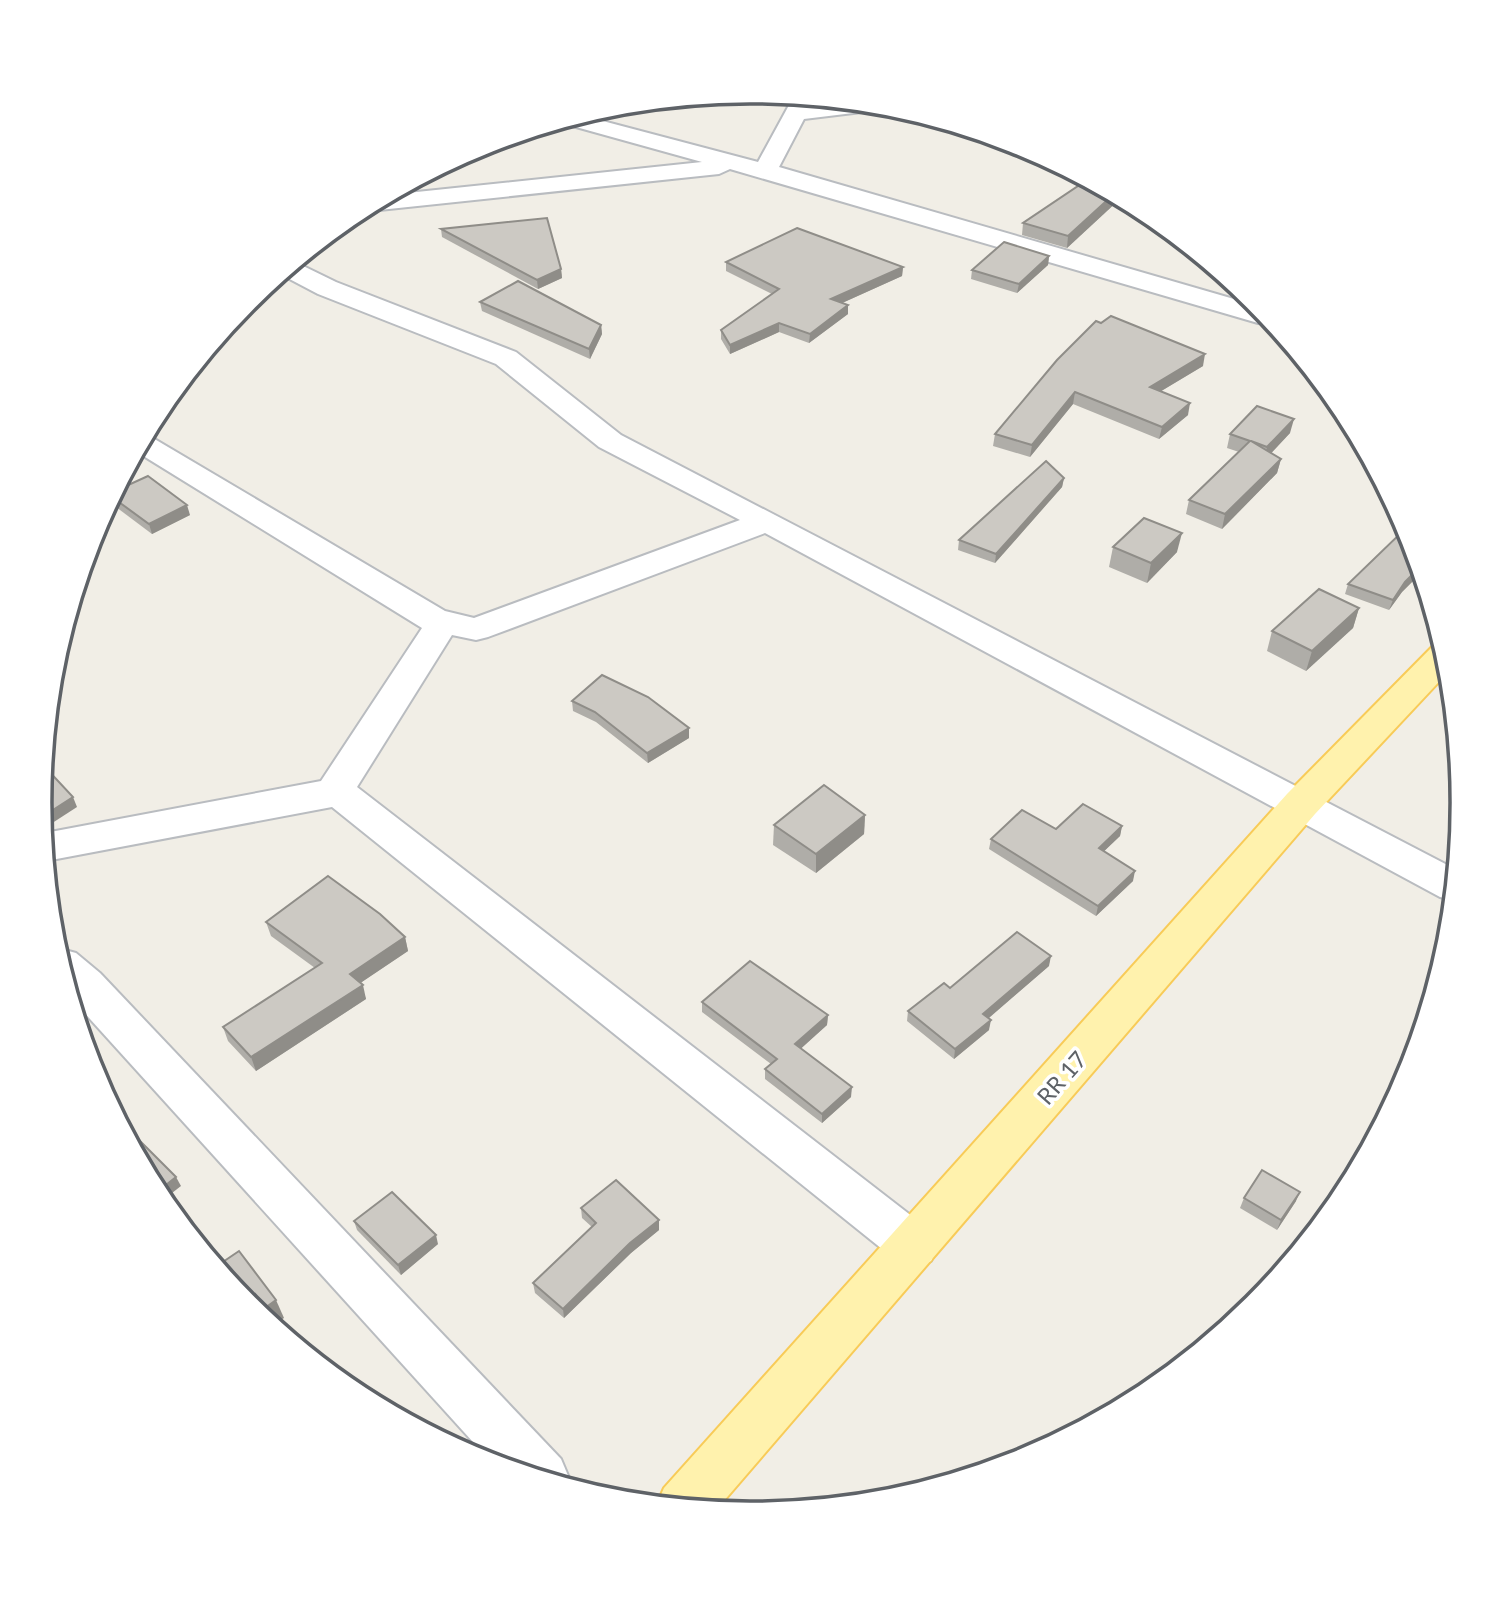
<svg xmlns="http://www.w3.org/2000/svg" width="1502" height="1605" viewBox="0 0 1502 1605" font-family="Lato,sans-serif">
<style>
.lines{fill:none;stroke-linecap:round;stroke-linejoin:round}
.minor-casing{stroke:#b9bcc0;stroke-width:4}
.major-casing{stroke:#f8cb58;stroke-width:4}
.minor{fill:#fff;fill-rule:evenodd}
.major{fill:#fff2ad;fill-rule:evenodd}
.wall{fill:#afada8}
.shaded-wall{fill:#8f8d88}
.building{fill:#ccc9c3;stroke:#8f8d88;stroke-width:2}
.labels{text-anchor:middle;stroke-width:7;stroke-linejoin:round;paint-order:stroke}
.street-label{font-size:23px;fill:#5e6267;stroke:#fff}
.rim{fill:none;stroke:#5e6267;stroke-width:3.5}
</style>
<rect width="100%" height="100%" fill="#f1eee6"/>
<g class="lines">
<!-- minor casing -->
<g class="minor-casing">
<g id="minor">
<path d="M 794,96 L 815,98 L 811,104 L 841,101 L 881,105 L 878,109 L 870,111 L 804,119 L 779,167 L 1258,306 L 1273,324 L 1258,323 L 730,169 L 719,174 L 370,211 L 361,209 L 388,195 L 702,162 L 558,122 L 580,115 L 758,162 Z"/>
<path d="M 295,262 L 336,282 L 516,352 L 621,435 L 1455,869 L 1452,900 L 1440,897 L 765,533 L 488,637 L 476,640 L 452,635 L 357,787 L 931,1231 L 938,1246 L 931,1261 L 914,1268 L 897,1261 L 332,807 L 46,861 L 45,833 L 321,781 L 422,628 L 137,452 L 146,434 L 445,611 L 474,618 L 740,520 L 599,447 L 496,364 L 318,294 L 280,274 Z"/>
<path d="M 61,949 L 76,953 L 100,973 L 561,1459 L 569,1478 L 566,1486 L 492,1463 L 71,998 L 57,950 Z"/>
</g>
</g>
<!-- major casing -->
<g class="major-casing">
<path id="major" d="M 1442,644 L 1449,671 L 1315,814 L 716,1510 L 657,1504 L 664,1488 L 1287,794 L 1433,646 Z"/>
</g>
<!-- minor -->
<use href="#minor" class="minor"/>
<!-- major -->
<use href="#major" class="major"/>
</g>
<!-- wall -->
<g class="wall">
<path d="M 1087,180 L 1121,198 L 1067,248 L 1022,235 L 1023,223 Z"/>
<path d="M 441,229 L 561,269 L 562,278 L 538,289 L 442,237 Z"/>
<path d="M 1049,256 L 1048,265 L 1017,293 L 971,279 L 972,270 Z"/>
<path d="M 726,262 L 903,267 L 902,276 L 842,303 L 848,305 L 848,314 L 809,343 L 779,332 L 730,354 L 721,339 L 721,330 L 772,294 L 726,271 Z"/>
<path d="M 480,302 L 601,325 L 602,334 L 590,359 L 482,311 Z"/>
<path d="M 1057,360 L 1203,366 L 1161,391 L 1188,415 L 1159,439 L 1073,404 L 1030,457 L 993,446 L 995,434 Z"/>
<path d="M 1290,433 L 1271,453 L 1281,459 L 1277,473 L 1222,529 L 1186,514 L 1189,500 L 1239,452 L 1227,448 L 1230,434 Z"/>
<path d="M 1064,478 L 1062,487 L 995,563 L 958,550 L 959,540 Z"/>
<path d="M 115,491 L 190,515 L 152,534 L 112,504 L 111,500 Z"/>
<path d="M 1408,531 L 1421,573 L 1402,592 L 1389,610 L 1345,594 L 1348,584 Z"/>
<path d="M 1113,547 L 1177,552 L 1147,583 L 1109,567 Z"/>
<path d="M 1359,608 L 1353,628 L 1306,671 L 1267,651 L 1272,631 Z"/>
<path d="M 572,701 L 689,728 L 689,738 L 648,763 L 596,722 L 573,711 Z"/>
<path d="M 865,815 L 864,834 L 816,873 L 773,845 L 774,825 Z"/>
<path d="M 1122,826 L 1120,836 L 1104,851 L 1133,881 L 1096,916 L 989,849 L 991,839 L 1056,829 Z"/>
<path d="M 266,922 L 405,937 L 408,951 L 360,983 L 366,999 L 256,1071 L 228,1041 L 223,1027 L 315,968 L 271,936 Z"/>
<path d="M 1049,966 L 988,1018 L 989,1030 L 954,1059 L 907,1021 L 908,1011 Z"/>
<path d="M 702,1002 L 828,1015 L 827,1025 L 801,1048 L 851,1097 L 822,1123 L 765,1079 L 765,1069 L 771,1064 L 702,1012 Z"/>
<path d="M 1244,1198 L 1296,1201 L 1277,1230 L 1240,1208 Z"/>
<path d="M 581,1208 L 659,1220 L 659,1230 L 631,1253 L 564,1318 L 535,1293 L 533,1283 L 592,1227 L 582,1218 Z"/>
<path d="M 354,1221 L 438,1244 L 401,1275 L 357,1230 Z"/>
</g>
<!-- shaded-wall -->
<g class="shaded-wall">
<path d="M 1114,194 L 1121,198 L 1067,248 L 1068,236 Z"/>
<path d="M 1049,256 L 1048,265 L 1017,293 L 1019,284 Z"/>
<path d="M 903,267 L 902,276 L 831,308 L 831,299 Z"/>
<path d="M 561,269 L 562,278 L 538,289 L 537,280 Z"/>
<path d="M 848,305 L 848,314 L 809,343 L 810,334 Z"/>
<path d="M 779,323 L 779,332 L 730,354 L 730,345 Z"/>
<path d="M 601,325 L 602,334 L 590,359 L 589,349 Z"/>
<path d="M 1205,354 L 1203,366 L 1148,399 L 1150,387 Z"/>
<path d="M 1075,392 L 1073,404 L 1030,457 L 1032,445 Z"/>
<path d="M 1190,403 L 1188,415 L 1159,439 L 1162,427 Z"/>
<path d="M 1294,419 L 1290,433 L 1264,461 L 1267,447 Z"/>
<path d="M 1281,459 L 1277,473 L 1222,529 L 1225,514 Z"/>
<path d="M 1064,478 L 1062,487 L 995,563 L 996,554 Z"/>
<path d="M 187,505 L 190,515 L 152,534 L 149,524 Z"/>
<path d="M 1182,533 L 1177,552 L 1147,583 L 1151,563 Z"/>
<path d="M 1419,568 L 1421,573 L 1402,592 L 1389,610 L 1393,600 L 1405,582 Z"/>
<path d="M 1359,608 L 1353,628 L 1306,671 L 1312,651 Z"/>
<path d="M 689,728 L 689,738 L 648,763 L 647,753 Z"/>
<path d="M 73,797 L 77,807 L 43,829 L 42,817 Z"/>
<path d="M 865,815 L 864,834 L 816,873 L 816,854 Z"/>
<path d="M 1122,826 L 1120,836 L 1097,858 L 1099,848 Z"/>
<path d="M 1135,871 L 1133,881 L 1096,916 L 1098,906 Z"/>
<path d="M 405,937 L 408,951 L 353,988 L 350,974 Z"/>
<path d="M 1051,956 L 1049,966 L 982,1024 L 983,1014 Z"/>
<path d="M 363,985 L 366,999 L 256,1071 L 251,1057 Z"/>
<path d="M 828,1015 L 827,1025 L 795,1054 L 795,1044 Z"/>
<path d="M 991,1020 L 989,1030 L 954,1059 L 955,1049 Z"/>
<path d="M 852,1087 L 851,1097 L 822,1123 L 822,1114 Z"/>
<path d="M 176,1177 L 181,1186 L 163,1200 L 157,1192 Z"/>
<path d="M 1300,1192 L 1296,1201 L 1277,1230 L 1281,1220 Z"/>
<path d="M 659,1220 L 659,1230 L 631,1253 L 564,1318 L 563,1309 L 630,1243 Z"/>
<path d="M 436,1235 L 438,1244 L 401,1275 L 398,1265 Z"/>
<path d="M 276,1300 L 284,1318 L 273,1325 L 258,1313 Z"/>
</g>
<!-- building -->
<g class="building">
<path d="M 1087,180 L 1114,194 L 1068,236 L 1023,223 Z"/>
<path d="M 547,218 L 561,269 L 537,280 L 441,229 Z"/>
<path d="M 797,228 L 903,267 L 831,299 L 848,305 L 810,334 L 779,323 L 730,345 L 721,330 L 779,289 L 726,262 Z"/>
<path d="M 1004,242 L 1049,256 L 1019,284 L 972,270 Z"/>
<path d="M 518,281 L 601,325 L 589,349 L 480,302 Z"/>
<path d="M 1111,316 L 1205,354 L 1150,387 L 1190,403 L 1162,427 L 1075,392 L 1032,445 L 995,434 L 1057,360 L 1096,321 L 1101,323 Z"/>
<path d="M 1257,406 L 1294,419 L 1267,447 L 1251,441 L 1281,459 L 1225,514 L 1189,500 L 1250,441 L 1230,434 Z"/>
<path d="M 1046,461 L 1064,478 L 996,554 L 959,540 Z"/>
<path d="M 148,476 L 187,505 L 149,524 L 112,497 L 115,491 Z"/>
<path d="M 1144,518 L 1182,533 L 1151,563 L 1113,547 Z"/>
<path d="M 1406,528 L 1419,568 L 1405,582 L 1393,600 L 1348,584 Z"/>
<path d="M 1319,589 L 1359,608 L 1312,651 L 1272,631 Z"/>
<path d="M 602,675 L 648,697 L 689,728 L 647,753 L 595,712 L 572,701 Z"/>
<path d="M 44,766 L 73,797 L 42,817 L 40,802 Z"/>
<path d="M 824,785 L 865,815 L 816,854 L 774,825 Z"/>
<path d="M 1083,804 L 1122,826 L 1099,848 L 1135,871 L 1098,906 L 991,839 L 1022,810 L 1056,829 Z"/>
<path d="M 328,876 L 380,914 L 405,937 L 350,974 L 363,985 L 251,1057 L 223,1027 L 322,963 L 266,922 Z"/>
<path d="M 1017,932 L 1051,956 L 983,1014 L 991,1020 L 955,1049 L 908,1011 L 944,983 L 950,988 Z"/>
<path d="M 750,961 L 828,1015 L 795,1044 L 852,1087 L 822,1114 L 765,1069 L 777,1059 L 702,1002 Z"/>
<path d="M 128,1129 L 176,1177 L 157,1192 L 126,1133 Z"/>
<path d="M 1262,1170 L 1300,1192 L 1281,1220 L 1244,1198 Z"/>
<path d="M 616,1180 L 659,1220 L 630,1243 L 563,1309 L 533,1283 L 596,1223 L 581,1208 Z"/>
<path d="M 392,1192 L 436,1235 L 398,1265 L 354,1221 Z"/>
<path d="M 239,1251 L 276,1300 L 258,1313 L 248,1305 L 217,1266 Z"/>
</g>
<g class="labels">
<!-- street labels -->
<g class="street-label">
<text transform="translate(1062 1078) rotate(-49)" y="8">RR 17</text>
</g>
</g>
<!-- crop -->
<path d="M0 0H1502V1605H0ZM750 104H752A698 698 0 0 1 1450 802V803A698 698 0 0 1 752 1501H750A698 698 0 0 1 52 803V802A698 698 0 0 1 750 104Z" fill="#fff" fill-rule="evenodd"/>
<path class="rim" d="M750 104H752A698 698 0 0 1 1450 802V803A698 698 0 0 1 752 1501H750A698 698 0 0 1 52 803V802A698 698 0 0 1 750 104Z"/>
</svg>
